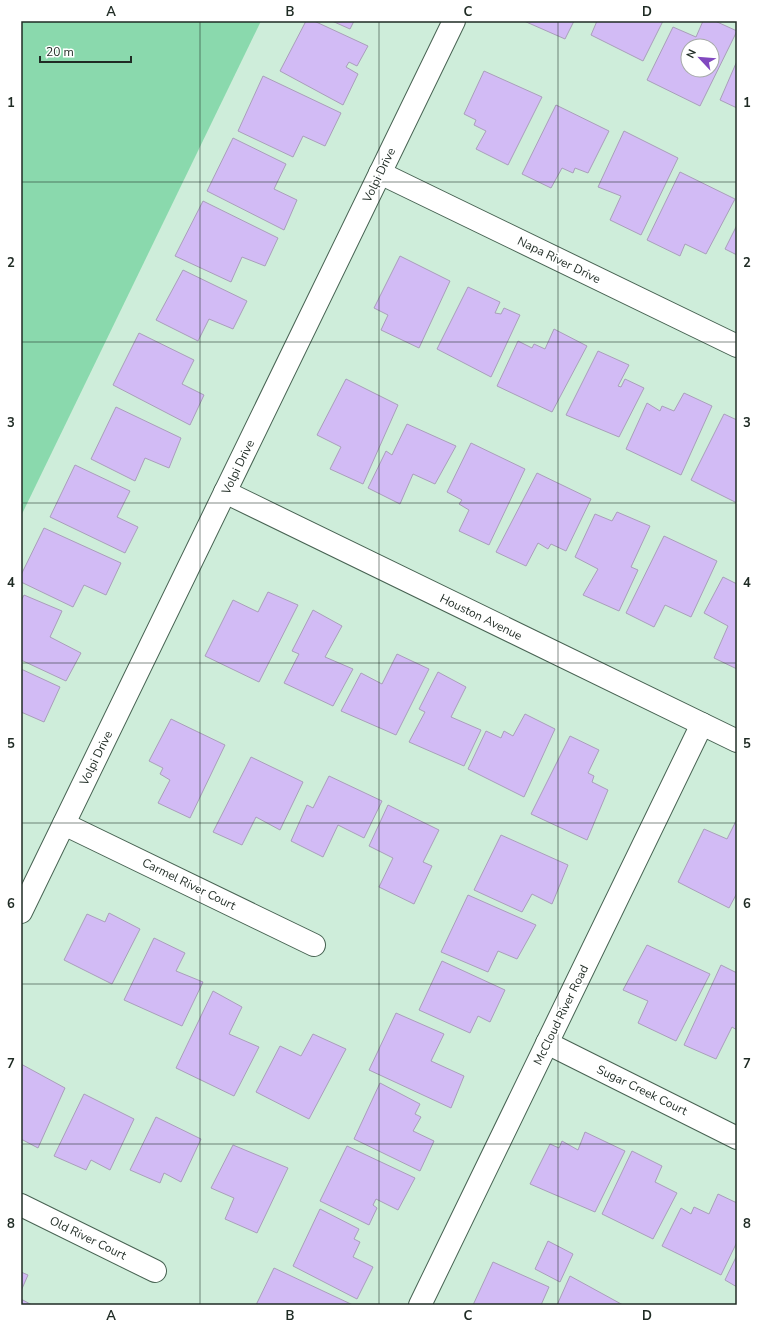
<svg xmlns="http://www.w3.org/2000/svg" width="758" height="1326" viewBox="0 0 758 1326" font-family="'Nunito Sans',sans-serif">
<style>
.green{fill:#8ad9ad}
.building{fill:#d2bbf5;stroke:#a99fba;fill-rule:evenodd}
.lines{fill:none;stroke-linecap:round;stroke-linejoin:round}
.street-casing{stroke:#486353;stroke-width:24}
.street{stroke:#fff;stroke-width:22}
.grid{fill:none;stroke:#1f2b24;stroke-width:1;stroke-opacity:0.55}
.labels{text-anchor:middle;stroke-width:3.5;stroke-linejoin:round;paint-order:stroke}
.street-label{font-size:12px;fill:#1f2b24;stroke:#fff}
.neatline{fill:none;stroke:#1f2b24;stroke-width:1.5}
.grid-label{font-size:13px;text-anchor:middle;font-weight:bold;fill:#1f2b24}
</style>
<rect width="100%" height="100%" fill="#ceedda"/>
<!-- green -->
<path class="green" d="M 21,21 L 261,21 L 21,516 Z"/>
<!-- building -->
<g class="building">
<path d="M 306,21 L 314,21 L 368,46 L 357,66 L 349,62 L 346,67 L 358,74 L 343,105 L 280,71 Z"/>
<path d="M 332,21 L 354,21 L 350,29 Z"/>
<path d="M 524,21 L 574,21 L 565,39 Z"/>
<path d="M 597,21 L 663,21 L 643,61 L 591,35 Z"/>
<path d="M 703,21 L 715,21 L 737,31 L 700,106 L 647,80 L 673,27 L 696,37 ZM 688,46 L 712,46 L 712,70 L 688,70 Z"/>
<path d="M 737,61 L 737,108 L 720,100 Z"/>
<path d="M 484,71 L 542,97 L 508,165 L 476,149 L 486,131 L 474,125 L 476,120 L 464,114 Z"/>
<path d="M 263,76 L 341,113 L 325,146 L 303,136 L 293,157 L 238,131 Z"/>
<path d="M 556,105 L 609,131 L 588,173 L 575,168 L 573,173 L 562,168 L 551,188 L 522,174 Z"/>
<path d="M 624,131 L 678,158 L 641,235 L 610,220 L 621,196 L 598,187 Z"/>
<path d="M 233,138 L 286,164 L 274,189 L 297,200 L 284,230 L 207,191 Z"/>
<path d="M 680,172 L 735,199 L 706,254 L 685,244 L 680,256 L 647,240 Z"/>
<path d="M 203,201 L 278,238 L 265,266 L 242,257 L 231,282 L 175,256 Z"/>
<path d="M 737,225 L 737,255 L 725,249 Z"/>
<path d="M 400,256 L 450,281 L 419,348 L 381,330 L 388,315 L 374,308 Z"/>
<path d="M 183,270 L 247,301 L 233,329 L 209,319 L 198,341 L 156,320 Z"/>
<path d="M 468,287 L 500,302 L 495,313 L 501,314 L 504,308 L 520,315 L 491,377 L 437,349 Z"/>
<path d="M 554,329 L 587,346 L 552,412 L 497,386 L 518,341 L 532,348 L 534,344 L 545,349 Z"/>
<path d="M 139,333 L 194,360 L 182,384 L 204,395 L 190,425 L 113,385 Z"/>
<path d="M 598,351 L 629,365 L 618,386 L 621,387 L 625,379 L 644,388 L 619,437 L 566,415 Z"/>
<path d="M 346,379 L 398,405 L 363,484 L 330,469 L 341,447 L 317,435 Z"/>
<path d="M 684,393 L 712,406 L 681,475 L 626,449 L 647,403 L 660,411 L 662,406 L 674,411 Z"/>
<path d="M 116,407 L 181,438 L 169,468 L 145,458 L 135,481 L 91,459 Z"/>
<path d="M 724,414 L 737,420 L 737,503 L 691,480 Z"/>
<path d="M 407,424 L 456,446 L 435,484 L 413,474 L 400,504 L 368,488 L 386,451 L 392,455 Z"/>
<path d="M 471,443 L 525,469 L 489,545 L 459,531 L 469,510 L 459,504 L 462,500 L 447,492 Z"/>
<path d="M 75,465 L 130,491 L 117,517 L 138,527 L 125,553 L 50,517 Z"/>
<path d="M 537,473 L 591,499 L 566,551 L 551,544 L 548,549 L 538,543 L 526,566 L 496,552 Z"/>
<path d="M 617,512 L 650,526 L 631,567 L 638,570 L 619,611 L 583,595 L 598,569 L 575,557 L 595,514 L 612,521 Z"/>
<path d="M 44,528 L 121,563 L 106,595 L 84,585 L 73,607 L 21,582 L 21,575 Z"/>
<path d="M 664,536 L 717,561 L 691,617 L 665,605 L 654,627 L 626,613 Z"/>
<path d="M 723,577 L 737,584 L 737,669 L 714,658 L 728,626 L 704,613 Z"/>
<path d="M 268,592 L 298,605 L 259,682 L 205,656 L 233,600 L 258,612 Z"/>
<path d="M 24,595 L 62,611 L 50,637 L 81,653 L 66,681 L 21,660 L 21,601 Z"/>
<path d="M 313,610 L 342,626 L 325,657 L 353,669 L 333,706 L 284,683 L 299,654 L 292,651 Z"/>
<path d="M 397,654 L 429,669 L 396,735 L 341,711 L 361,673 L 382,684 Z"/>
<path d="M 21,669 L 60,687 L 44,722 L 21,712 Z"/>
<path d="M 438,672 L 466,687 L 451,717 L 481,730 L 464,766 L 409,742 L 425,712 L 419,709 Z"/>
<path d="M 525,714 L 555,729 L 524,797 L 468,769 L 486,731 L 501,738 L 504,731 L 513,736 Z"/>
<path d="M 171,719 L 225,745 L 190,818 L 158,803 L 170,780 L 160,774 L 163,768 L 149,761 Z"/>
<path d="M 570,736 L 599,750 L 588,773 L 594,776 L 592,782 L 608,790 L 587,840 L 531,814 Z"/>
<path d="M 251,757 L 303,782 L 280,830 L 256,817 L 242,845 L 213,832 Z"/>
<path d="M 329,776 L 382,801 L 364,838 L 338,825 L 323,857 L 291,841 L 307,805 L 313,808 Z"/>
<path d="M 388,805 L 439,830 L 423,862 L 432,866 L 414,904 L 379,887 L 393,858 L 369,846 Z"/>
<path d="M 737,819 L 737,893 L 729,908 L 678,882 L 704,829 L 727,839 Z"/>
<path d="M 501,835 L 568,865 L 552,904 L 532,894 L 522,912 L 474,890 Z"/>
<path d="M 468,895 L 536,925 L 517,959 L 498,951 L 488,972 L 441,952 Z"/>
<path d="M 109,913 L 140,929 L 112,984 L 64,960 L 87,914 L 105,922 Z"/>
<path d="M 154,938 L 185,953 L 176,971 L 203,982 L 182,1026 L 124,1000 Z"/>
<path d="M 647,945 L 710,974 L 676,1041 L 638,1023 L 648,1001 L 623,990 Z"/>
<path d="M 442,961 L 505,990 L 490,1022 L 478,1016 L 470,1033 L 419,1010 Z"/>
<path d="M 721,965 L 737,973 L 737,1030 L 732,1027 L 716,1059 L 684,1045 Z"/>
<path d="M 213,991 L 242,1007 L 229,1034 L 259,1047 L 234,1096 L 176,1068 Z"/>
<path d="M 396,1013 L 444,1034 L 431,1061 L 464,1076 L 451,1108 L 369,1070 Z"/>
<path d="M 313,1034 L 346,1049 L 309,1119 L 256,1092 L 280,1046 L 301,1056 Z"/>
<path d="M 21,1064 L 65,1088 L 38,1148 L 21,1139 Z"/>
<path d="M 380,1083 L 420,1104 L 415,1114 L 421,1117 L 413,1131 L 434,1141 L 420,1171 L 354,1139 Z"/>
<path d="M 84,1094 L 134,1119 L 110,1170 L 91,1160 L 86,1170 L 54,1156 Z"/>
<path d="M 156,1117 L 201,1139 L 181,1182 L 164,1173 L 160,1183 L 130,1170 Z"/>
<path d="M 585,1132 L 625,1151 L 595,1212 L 530,1184 L 550,1144 L 559,1148 L 562,1141 L 578,1150 Z"/>
<path d="M 233,1145 L 288,1168 L 257,1233 L 225,1219 L 234,1198 L 211,1188 Z"/>
<path d="M 347,1146 L 415,1178 L 398,1210 L 376,1199 L 373,1205 L 377,1208 L 369,1225 L 320,1201 Z"/>
<path d="M 632,1151 L 662,1166 L 655,1182 L 677,1193 L 653,1239 L 602,1214 Z"/>
<path d="M 718,1194 L 737,1203 L 737,1242 L 721,1275 L 662,1246 L 681,1208 L 691,1214 L 694,1207 L 709,1214 Z"/>
<path d="M 320,1209 L 359,1229 L 354,1239 L 360,1242 L 353,1257 L 373,1267 L 357,1299 L 293,1266 Z"/>
<path d="M 548,1241 L 573,1254 L 560,1282 L 535,1269 Z"/>
<path d="M 737,1255 L 737,1287 L 725,1280 Z"/>
<path d="M 493,1262 L 549,1287 L 541,1305 L 473,1305 Z"/>
<path d="M 274,1268 L 353,1305 L 256,1305 Z"/>
<path d="M 21,1272 L 28,1275 L 21,1291 Z"/>
<path d="M 570,1276 L 623,1305 L 557,1305 Z"/>
<path d="M 21,1299 L 32,1305 L 21,1305 Z"/>
</g>
<g class="lines">
<!-- street casing -->
<g class="street-casing">
<g id="street">
<path d="M 380,173 L 737,346"/>
<path d="M 225,492 L 737,741"/>
<path d="M 64,824 L 314,945"/>
<path d="M 21,912 L 454,21"/>
<path d="M 547,1043 L 737,1138"/>
<path d="M 21,1205 L 155,1271"/>
<path d="M 420,1305 L 702,724"/>
</g>
</g>
<!-- street -->
<use href="#street" class="street"/>
</g>
<!-- grid -->
<path class="grid" d="M 200,21 L 200,1305M 379,21 L 379,1305M 558,21 L 558,1305M 21,182 L 737,182M 21,342 L 737,342M 21,503 L 737,503M 21,663 L 737,663M 21,823 L 737,823M 21,984 L 737,984M 21,1144 L 737,1144"/>
<g class="labels">
<!-- street labels -->
<g class="street-label">
<text transform="translate(379 175) rotate(-64)" y="4">Volpi Drive</text>
<text transform="translate(559 260) rotate(26)" y="4">Napa River Drive</text>
<text transform="translate(238 467) rotate(-64)" y="4">Volpi Drive</text>
<text transform="translate(481 617) rotate(26)" y="4">Houston Avenue</text>
<text transform="translate(96 758) rotate(-64)" y="4">Volpi Drive</text>
<text transform="translate(189 884) rotate(26)" y="4">Carmel River Court</text>
<text transform="translate(561 1015) rotate(-64)" y="4">McCloud River Road</text>
<text transform="translate(642 1090) rotate(26)" y="4">Sugar Creek Court</text>
<text transform="translate(88 1238) rotate(26)" y="4">Old River Court</text>
</g>
</g>
<!-- border -->
<rect width="758" height="1326" fill="none" stroke="#ffffff" stroke-width="44"/>
<!-- north arrow -->
<g transform="translate(700 58) rotate(296)"><circle r="19" fill="#ffffff" stroke="#a5aaa7"/>
<path d="M0-3L7 15L0 10L-7 15Z" fill="#8148bf"/>
<text y="-6" font-size="11" font-weight="bold" text-anchor="middle" fill="#1f2b24">N</text>
</g>
<!-- scale -->
<path d="M40 56v6h91v-6" fill="none" stroke="#1f2b24" stroke-width="2"/>
<text x="46" y="56" font-size="12" fill="#1f2b24" stroke="#ffffff" stroke-width="3" paint-order="stroke">20 m</text>
<rect x="22" y="22" width="714" height="1282" class="neatline"/>
<g class="grid-label">
<text x="111" y="16">A</text>
<text x="290" y="16">B</text>
<text x="468" y="16">C</text>
<text x="647" y="16">D</text>
<text x="11" y="107">1</text>
<text x="747" y="107">1</text>
<text x="11" y="267">2</text>
<text x="747" y="267">2</text>
<text x="11" y="427">3</text>
<text x="747" y="427">3</text>
<text x="11" y="587">4</text>
<text x="747" y="587">4</text>
<text x="11" y="748">5</text>
<text x="747" y="748">5</text>
<text x="11" y="908">6</text>
<text x="747" y="908">6</text>
<text x="11" y="1068">7</text>
<text x="747" y="1068">7</text>
<text x="11" y="1228">8</text>
<text x="747" y="1228">8</text>
<text x="111" y="1320">A</text>
<text x="290" y="1320">B</text>
<text x="468" y="1320">C</text>
<text x="647" y="1320">D</text>
</g>
</svg>
